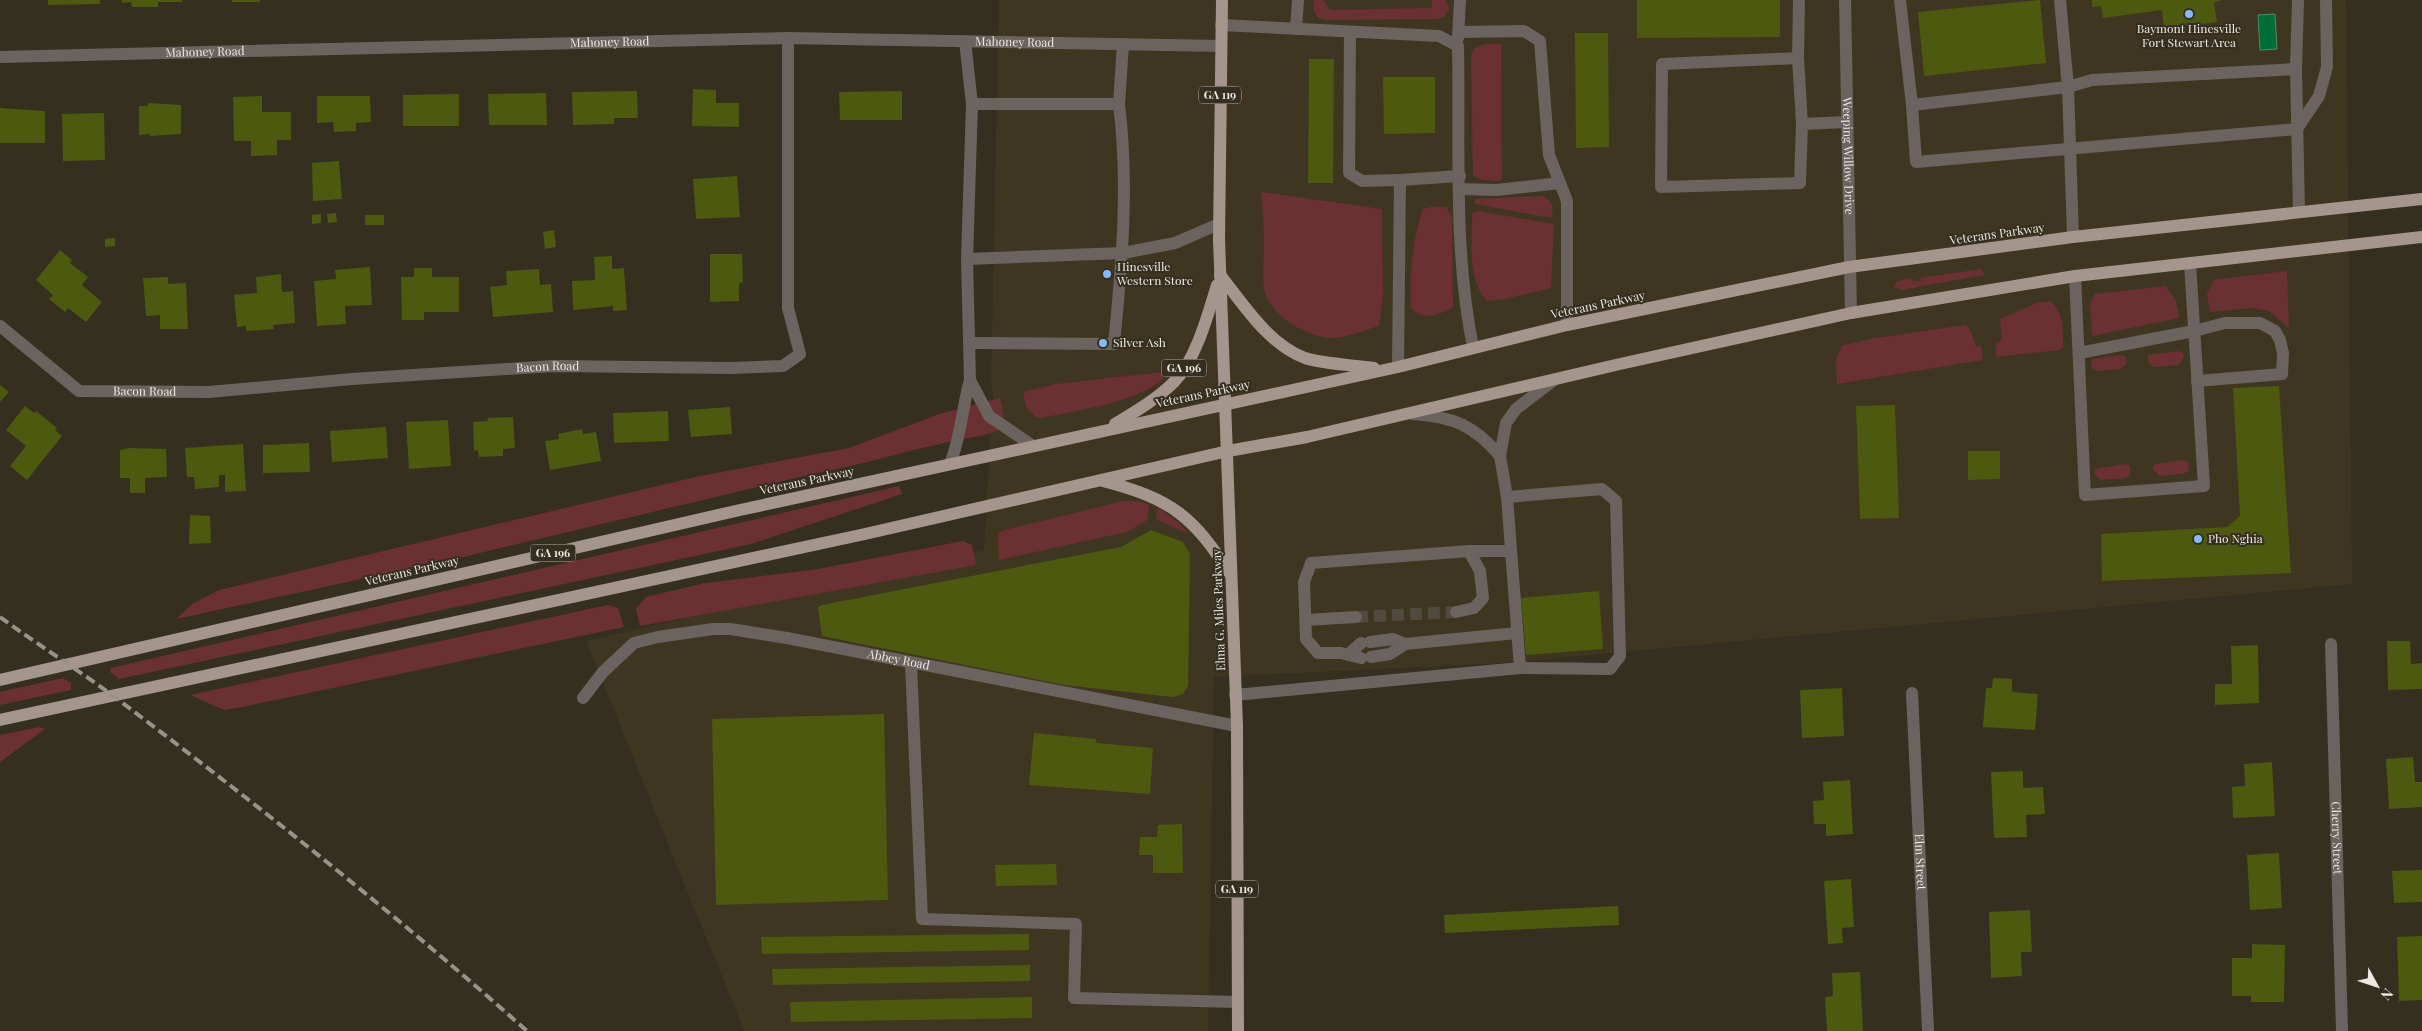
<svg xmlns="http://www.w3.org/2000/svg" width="2422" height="1031" viewBox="0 0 2422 1031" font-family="'Playfair Display',serif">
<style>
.built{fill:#3f3621}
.green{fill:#6b3032}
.water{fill:#006d38;stroke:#47926a}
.building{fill:#4c590f}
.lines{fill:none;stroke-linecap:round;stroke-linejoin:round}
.minor-tunnel{stroke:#514b3d;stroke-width:12;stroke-dasharray:12 6;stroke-linecap:butt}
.minor{stroke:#6b635f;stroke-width:12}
.major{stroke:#a5968d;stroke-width:12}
.rail{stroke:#989388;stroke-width:4;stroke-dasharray:10 5;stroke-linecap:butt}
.poi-dot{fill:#86bbfb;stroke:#352f20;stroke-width:2}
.labels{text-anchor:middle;stroke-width:4;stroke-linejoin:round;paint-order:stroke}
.shield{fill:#352f20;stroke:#b6b1a6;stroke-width:1}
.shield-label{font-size:11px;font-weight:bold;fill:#ede9e0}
.poi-label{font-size:12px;fill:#ede9e0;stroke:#352f20;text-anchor:start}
.street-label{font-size:12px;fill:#ede9e0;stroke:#352f20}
</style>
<rect width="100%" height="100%" fill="#352f20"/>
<!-- built -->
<path class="built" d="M 999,0 L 2346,0 L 2352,584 L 1505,663 L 1214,677 L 1208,1031 L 744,1031 L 586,641 L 984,550 L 993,397 L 991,385 Z"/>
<!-- green -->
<g class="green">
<path d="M 1314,0 L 1323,0 L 1330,10 L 1432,8 L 1432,0 L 1445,0 L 1449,9 L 1444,17 L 1438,19 L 1325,20 L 1318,18 L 1313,10 Z"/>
<path d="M 1501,44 L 1502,181 L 1481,180 L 1473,175 L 1471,56 C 1475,42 1488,44 1501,44 Z"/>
<path d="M 1261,192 L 1382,209 L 1383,297 L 1379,326 C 1365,330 1349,337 1335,338 C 1309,339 1269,316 1264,288 C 1262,276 1264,261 1264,249 C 1264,230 1263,211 1261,192 Z"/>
<path d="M 1542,196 C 1552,201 1555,207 1551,218 L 1475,204 L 1475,199 Z"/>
<path d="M 1431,207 L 1446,207 L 1452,216 L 1453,307 C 1440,315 1423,321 1411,308 C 1409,274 1412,241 1423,209 Z"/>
<path d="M 1477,211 L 1554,224 L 1551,288 L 1505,299 L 1487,301 C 1466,279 1473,240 1472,213 Z"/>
<path d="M 1982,269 L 1984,275 L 1901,290 L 1894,287 L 1896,282 L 1910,278 L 1914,282 L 1921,281 L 1920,278 Z"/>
<path d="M 2287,271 L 2289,328 L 2269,311 L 2251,308 L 2210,312 L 2207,293 L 2214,280 Z"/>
<path d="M 2166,286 L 2176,301 L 2179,318 L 2092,336 L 2090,304 L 2095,294 Z"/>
<path d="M 2050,301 C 2064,311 2063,331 2063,347 L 2060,350 L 1996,357 L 1996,343 L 2002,340 L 2000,319 L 2036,303 Z"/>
<path d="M 1965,325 L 1970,329 L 1976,347 L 1981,346 L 1983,360 L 1837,384 L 1836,359 L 1842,346 L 1870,339 Z"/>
<path d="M 2178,351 L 2183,353 L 2184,358 L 2178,365 L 2154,367 L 2149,364 L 2148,355 Z"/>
<path d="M 2121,355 L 2126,357 L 2127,363 L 2121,369 L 2097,371 L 2092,368 L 2091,359 Z"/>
<path d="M 1163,372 L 1164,379 C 1131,404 1082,409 1042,418 L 1035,417 L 1026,406 L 1023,392 L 1056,384 Z"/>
<path d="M 1000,398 L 1004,420 L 1001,429 C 985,437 965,438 948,442 C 902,452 858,466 812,474 L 459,558 L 176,619 L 192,604 L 219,590 L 700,476 L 849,448 L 939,414 Z"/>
<path d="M 2184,460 L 2188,462 L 2189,471 L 2183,474 L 2160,476 L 2153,469 L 2154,464 Z"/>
<path d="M 2125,464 L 2130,466 L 2130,475 L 2125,478 L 2101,480 L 2094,473 L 2095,469 Z"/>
<path d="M 899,486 L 902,494 L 751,544 L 119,679 L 110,672 L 111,668 Z"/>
<path d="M 1123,501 L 1138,501 L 1149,505 L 1147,520 L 1127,532 L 999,560 L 998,535 L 1001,531 Z"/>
<path d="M 1158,508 L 1179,523 L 1189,534 L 1156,519 Z"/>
<path d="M 963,541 L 972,545 L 976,565 L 640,626 L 636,609 L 646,597 L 705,583 L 818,569 Z"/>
<path d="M 608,605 L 618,608 L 624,627 L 242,707 L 224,710 L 190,695 Z"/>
<path d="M 63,678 L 71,683 L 71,690 L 0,705 L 0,692 Z"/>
<path d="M 40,727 L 45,729 L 0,762 L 0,735 Z"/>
</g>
<!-- water -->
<path class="water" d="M 2275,14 L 2277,49 L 2260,50 L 2258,15 Z"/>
<!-- building -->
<g class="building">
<path d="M 48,0 L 100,0 L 100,4 L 48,5 Z"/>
<path d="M 122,0 L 182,0 L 182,2 L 158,2 L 158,7 L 132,7 L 131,2 L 122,3 Z"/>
<rect x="232" y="0" width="28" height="2"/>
<path d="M 1637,0 L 1780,0 L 1780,37 L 1637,38 Z"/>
<path d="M 2040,0 L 2046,63 L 1924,76 L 1918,12 Z"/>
<path d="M 2092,0 L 2220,0 L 2220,1 L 2214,2 L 2217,22 L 2164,29 L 2162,10 L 2103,18 L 2101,6 L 2092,7 Z"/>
<path d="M 1575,33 L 1608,33 L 1609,147 L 1576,148 Z"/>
<path d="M 1309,59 L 1334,59 L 1333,183 L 1308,183 Z"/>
<path d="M 1383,77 L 1435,77 L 1435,133 L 1384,134 Z"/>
<path d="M 693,89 L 716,90 L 716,103 L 739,103 L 739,127 L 692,126 Z"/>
<path d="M 637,91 L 638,118 L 614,118 L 614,124 L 573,125 L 572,92 Z"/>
<path d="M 902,91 L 902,120 L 840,120 L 839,92 Z"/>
<path d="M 546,93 L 547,125 L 489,125 L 488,94 Z"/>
<path d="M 459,94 L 459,126 L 403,126 L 403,95 Z"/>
<path d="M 262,96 L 262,112 L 291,112 L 291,140 L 277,140 L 277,155 L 251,156 L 251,141 L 234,141 L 233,97 Z"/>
<path d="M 317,96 L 370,96 L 371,122 L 356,123 L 356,131 L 334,132 L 333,122 L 317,123 Z"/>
<path d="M 148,103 L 181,105 L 181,134 L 150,136 L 150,134 L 139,135 L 139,106 L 148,106 Z"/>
<path d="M 0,108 L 45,111 L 45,143 L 0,143 Z"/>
<path d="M 104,113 L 105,160 L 63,161 L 62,114 Z"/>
<path d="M 339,161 L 342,199 L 313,201 L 312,163 Z"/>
<path d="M 737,176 L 740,217 L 696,219 L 693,179 Z"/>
<path d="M 336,213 L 337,222 L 328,223 L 327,214 Z"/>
<path d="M 321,214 L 321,223 L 312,224 L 312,215 Z"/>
<rect x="365" y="215" width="19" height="10"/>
<path d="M 554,230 L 556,247 L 545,249 L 543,232 Z"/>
<path d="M 115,238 L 115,246 L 105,247 L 105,239 Z"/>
<path d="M 60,250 L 72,260 L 70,263 L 88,277 L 82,285 L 102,302 L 86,322 L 68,308 L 65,312 L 49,299 L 53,295 L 36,280 Z"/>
<path d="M 710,254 L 742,254 L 743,282 L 739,283 L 739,301 L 710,302 Z"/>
<path d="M 612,256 L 612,269 L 624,268 L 627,310 L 613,311 L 613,306 L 573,310 L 572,281 L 595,280 L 594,257 Z"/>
<path d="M 370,267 L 372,305 L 345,306 L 346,324 L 317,326 L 314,281 L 336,279 L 335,270 Z"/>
<path d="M 414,268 L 432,268 L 432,277 L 459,277 L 459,312 L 424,312 L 424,320 L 402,320 L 401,277 L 414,277 Z"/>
<path d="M 539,269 L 540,285 L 551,284 L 553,312 L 493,317 L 490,287 L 507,285 L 506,271 Z"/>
<path d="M 281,274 L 282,292 L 293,291 L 295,323 L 273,325 L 274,329 L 246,331 L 246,326 L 237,327 L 234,295 L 257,293 L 256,277 Z"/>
<path d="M 168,277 L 168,284 L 186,283 L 188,329 L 160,329 L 160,315 L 146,316 L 143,278 Z"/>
<path d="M 0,385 L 9,392 L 0,402 Z"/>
<path d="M 2279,386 L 2291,573 L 2102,581 L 2101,534 L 2227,527 L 2240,516 L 2233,388 Z"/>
<path d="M 1895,405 L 1899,518 L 1860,519 L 1856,406 Z"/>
<path d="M 25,406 L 34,413 L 36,411 L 57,428 L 55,430 L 62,436 L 27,480 L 10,466 L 26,446 L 6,430 Z"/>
<path d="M 730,407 L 732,434 L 691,437 L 688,410 Z"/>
<path d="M 668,411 L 669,441 L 614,443 L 613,413 Z"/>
<path d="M 513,417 L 515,448 L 503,449 L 503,456 L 479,457 L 478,450 L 474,451 L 473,422 L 488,421 L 487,418 Z"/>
<path d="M 448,420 L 451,466 L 409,469 L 406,422 Z"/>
<path d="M 386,427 L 388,458 L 332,462 L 330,431 Z"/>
<path d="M 582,429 L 583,434 L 596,432 L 601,461 L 550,470 L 545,441 L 559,439 L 558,434 Z"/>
<path d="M 309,443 L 310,472 L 263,473 L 263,445 Z"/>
<path d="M 243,444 L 246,491 L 225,492 L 225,475 L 219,475 L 219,487 L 195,489 L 194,477 L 187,477 L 185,448 Z"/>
<path d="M 129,448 L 166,449 L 167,477 L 145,478 L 145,493 L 130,493 L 130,478 L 120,478 L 120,450 Z"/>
<path d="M 1968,451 L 2000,451 L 2000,479 L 1968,480 Z"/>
<path d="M 190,515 L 210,516 L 211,543 L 189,544 Z"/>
<path d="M 1151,530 L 1183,542 L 1190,554 L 1188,686 L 1183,694 L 1173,697 L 1064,685 L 822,636 L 818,607 L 822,605 L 1121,547 Z"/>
<path d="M 1599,591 L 1603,649 L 1526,655 L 1521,598 Z"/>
<path d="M 2387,641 L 2410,641 L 2411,664 L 2422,663 L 2422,689 L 2388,690 Z"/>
<path d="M 2258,645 L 2259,703 L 2215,705 L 2215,684 L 2232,684 L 2231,646 Z"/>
<path d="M 1993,678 L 2012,679 L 2012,692 L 2038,694 L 2035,730 L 1983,727 L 1986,688 L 1992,688 Z"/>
<path d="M 1842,688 L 1844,736 L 1802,738 L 1800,690 Z"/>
<path d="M 884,714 L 888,900 L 716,905 L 712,719 Z"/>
<path d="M 1034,733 L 1096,739 L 1096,743 L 1153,748 L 1150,794 L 1029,785 Z"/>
<path d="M 2413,757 L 2415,782 L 2422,782 L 2422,807 L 2389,809 L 2386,759 Z"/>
<path d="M 2272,762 L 2275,816 L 2233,818 L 2232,787 L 2245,786 L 2244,764 Z"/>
<path d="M 2023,771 L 2023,788 L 2043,787 L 2045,814 L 2026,815 L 2027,837 L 1994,838 L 1991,772 Z"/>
<path d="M 1850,780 L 1853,834 L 1826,836 L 1826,824 L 1814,824 L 1813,801 L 1824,800 L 1823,782 Z"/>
<path d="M 1182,824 L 1183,873 L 1153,873 L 1153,855 L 1139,855 L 1140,837 L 1157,837 L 1158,825 Z"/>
<path d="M 2279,853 L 2282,908 L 2250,910 L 2247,855 Z"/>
<path d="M 1056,864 L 1057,885 L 996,886 L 995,865 Z"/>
<path d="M 2422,870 L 2422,902 L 2394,903 L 2392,871 Z"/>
<path d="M 1851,879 L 1854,927 L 1842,928 L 1843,943 L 1828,944 L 1824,881 Z"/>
<path d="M 1618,906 L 1619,925 L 1445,933 L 1444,915 Z"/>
<path d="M 2030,910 L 2032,952 L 2021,952 L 2022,976 L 1991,978 L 1989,912 Z"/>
<path d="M 1029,934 L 1029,950 L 762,954 L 761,937 Z"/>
<path d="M 2422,936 L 2422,1000 L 2399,1001 L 2397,937 Z"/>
<path d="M 2252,944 L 2285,945 L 2284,1002 L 2251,1002 L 2251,996 L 2232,996 L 2232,958 L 2252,958 Z"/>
<path d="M 1030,965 L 1030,981 L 773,985 L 772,969 Z"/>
<path d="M 1860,972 L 1863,1031 L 1827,1031 L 1825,997 L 1833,996 L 1832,973 Z"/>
<path d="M 1032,997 L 1032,1018 L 791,1022 L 790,1002 Z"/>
</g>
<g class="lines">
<!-- minor-tunnel -->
<path class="minor-tunnel" d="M 1356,617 L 1456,612"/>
<!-- minor -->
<g class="minor">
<path d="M 1799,0 L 1798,58 L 1802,124"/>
<path id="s1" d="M 1845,0 L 1851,313"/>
<path d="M 1900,0 L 1912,105"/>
<path d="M 2060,0 L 2068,87 L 2073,237"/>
<path d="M 1221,25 L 1439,36 L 1458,46 C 1460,145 1453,249 1473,347"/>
<path d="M 1296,29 L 1298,0"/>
<path d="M 1350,32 L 1349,173 L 1362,181 L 1400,180 L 1398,367"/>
<path d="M 1459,32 L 1524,31 L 1540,41 L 1549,155 L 1567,201 L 1567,325"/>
<path d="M 1458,38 L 1460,0"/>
<path d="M 965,41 L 972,104"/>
<path d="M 1123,44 L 1119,104 L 972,104 L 967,259 L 1123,253 L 1175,243 L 1219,224"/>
<path id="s2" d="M 0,57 L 788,38 L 1221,46"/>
<path d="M 1798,58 L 1662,64 L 1661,187 L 1800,183 L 1802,124 L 1847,122"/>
<path d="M 2296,69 L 2298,0"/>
<path d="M 2297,129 L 1916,162 L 1912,105 L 2068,87 L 2092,80 L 2296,69 L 2299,212"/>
<path d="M 2297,129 L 2319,96 L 2327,67 L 2326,0"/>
<path d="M 1400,180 L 1460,176"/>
<path d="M 1460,189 L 1496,190 L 1560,183"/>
<path d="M 967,259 L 970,380"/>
<path d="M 2075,276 L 2085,495 L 2204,486 L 2190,263"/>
<path id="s3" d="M 0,326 L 79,391 L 209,392 L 352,379 L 553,366 L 731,368 L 783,366 L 800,354 L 788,308 L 788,38"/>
<path d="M 969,343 L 1114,344 C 1122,264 1129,184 1119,104"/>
<path d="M 2079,353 L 2194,331 L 2225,323 L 2260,323 L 2275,331 L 2280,340 L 2283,353 L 2282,374 L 2197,381"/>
<path d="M 1413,414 C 1453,417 1474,425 1500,456 L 1506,423 L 1516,409 L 1554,380"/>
<path d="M 950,464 C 961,437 962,408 970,380 L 989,416 L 1033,446"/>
<path d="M 1507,497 L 1602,489 L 1616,501 L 1620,656 L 1610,669 L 1520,668"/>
<path d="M 1456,612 L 1474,608 L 1483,598 L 1480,571 L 1469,551"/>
<path d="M 1306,620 L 1356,617"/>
<path d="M 1370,642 L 1393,639 L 1405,644"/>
<path id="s4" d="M 2331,644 L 2342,1031"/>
<path d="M 1348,655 L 1361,643"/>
<path d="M 1371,657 L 1390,654 L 1405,644 L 1517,633"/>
<path d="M 1361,658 L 1341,653 L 1318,653 L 1306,639 L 1304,582 L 1311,563 L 1469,551 L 1510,551"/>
<path d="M 911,664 L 922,919 L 1076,924 L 1074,998 L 1238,1002"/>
<path id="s5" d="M 1912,693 L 1928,1031"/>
<path d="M 1235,695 L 1520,668 L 1507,497 L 1500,456"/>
<path id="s6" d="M 583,698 L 603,672 L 634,643 L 658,637 L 713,629 L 730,629 L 787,638 L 1237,726"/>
</g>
<!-- major -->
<g class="major">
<path d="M 1222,0 L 1219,239 L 1237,726 L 1238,1031"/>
<path d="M 1220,275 C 1244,305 1268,344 1305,358 C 1322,364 1355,365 1374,368"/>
<path d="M 1115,424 C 1135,412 1157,399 1174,382 C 1196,360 1208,314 1217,285"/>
<path d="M 1103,481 C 1172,499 1193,516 1231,575"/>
<path d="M 0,680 L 740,510 L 1398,367 L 1567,325 L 1849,267 L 2073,237 L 2422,199"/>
<path d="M 0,720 L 865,534 L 1228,451 L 1307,437 L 1620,364 L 1851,313 L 2075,276 L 2422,237"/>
</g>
<!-- rail -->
<path class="rail" d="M 0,617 C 37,644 75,668 112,695 C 254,802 394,913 527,1031"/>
</g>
<!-- markers -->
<g class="poi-dot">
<circle cx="2189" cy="14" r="5"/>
<circle cx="1107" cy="274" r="5"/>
<circle cx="1103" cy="343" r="5"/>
<circle cx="2198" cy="539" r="5"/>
</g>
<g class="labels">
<!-- shield labels -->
<g class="shield">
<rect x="1199" y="86.5" width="42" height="17" rx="4"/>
<rect x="1161.5" y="359.5" width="45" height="17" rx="4"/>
<rect x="530.5" y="544.5" width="45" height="17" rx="4"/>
<rect x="1216" y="880.5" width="42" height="17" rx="4"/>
</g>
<g class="shield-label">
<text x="1220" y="99">GA 119</text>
<text x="1184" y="372">GA 196</text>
<text x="553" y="557">GA 196</text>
<text x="1237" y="893">GA 119</text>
</g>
<!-- poi labels -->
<g class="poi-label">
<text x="2189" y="33" text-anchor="middle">Baymont Hinesville<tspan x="2189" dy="14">Fort Stewart Area</tspan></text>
<text x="1117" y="271">Hinesville<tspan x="1117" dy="14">Western Store</tspan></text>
<text x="1113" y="347">Silver Ash</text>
<text x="2208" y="543">Pho Nghia</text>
</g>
<!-- street labels -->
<g class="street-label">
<text dy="4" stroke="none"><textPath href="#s2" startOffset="610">Mahoney Road</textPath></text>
<text dy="4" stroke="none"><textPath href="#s2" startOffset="1015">Mahoney Road</textPath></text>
<text dy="4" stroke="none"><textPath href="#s2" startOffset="205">Mahoney Road</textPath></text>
<text dy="4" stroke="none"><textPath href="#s1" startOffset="156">Weeping Willow Drive</textPath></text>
<text transform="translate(1997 234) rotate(-8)" y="4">Veterans Parkway</text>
<text transform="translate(1598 305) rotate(-12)" y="4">Veterans Parkway</text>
<text dy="4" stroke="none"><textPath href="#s3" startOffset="572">Bacon Road</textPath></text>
<text dy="4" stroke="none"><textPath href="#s3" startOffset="168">Bacon Road</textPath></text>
<text transform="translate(1203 394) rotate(-12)" y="4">Veterans Parkway</text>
<text transform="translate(807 481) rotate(-12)" y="4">Veterans Parkway</text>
<text transform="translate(412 571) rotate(-13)" y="4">Veterans Parkway</text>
<text transform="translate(1219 610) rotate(-92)" y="4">Elma G. Miles Parkway</text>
<text dy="4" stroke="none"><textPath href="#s6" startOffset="344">Abbey Road</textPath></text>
<text dy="4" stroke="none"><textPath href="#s4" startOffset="194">Cherry Street</textPath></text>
<text dy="4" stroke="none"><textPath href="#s5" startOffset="169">Elm Street</textPath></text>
</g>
</g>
<!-- north arrow -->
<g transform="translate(2377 986) rotate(130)" stroke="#352f20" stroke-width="4" paint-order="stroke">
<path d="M0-4L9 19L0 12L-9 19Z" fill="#ede9e0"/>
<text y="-8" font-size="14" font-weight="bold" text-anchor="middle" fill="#ede9e0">N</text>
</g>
</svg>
